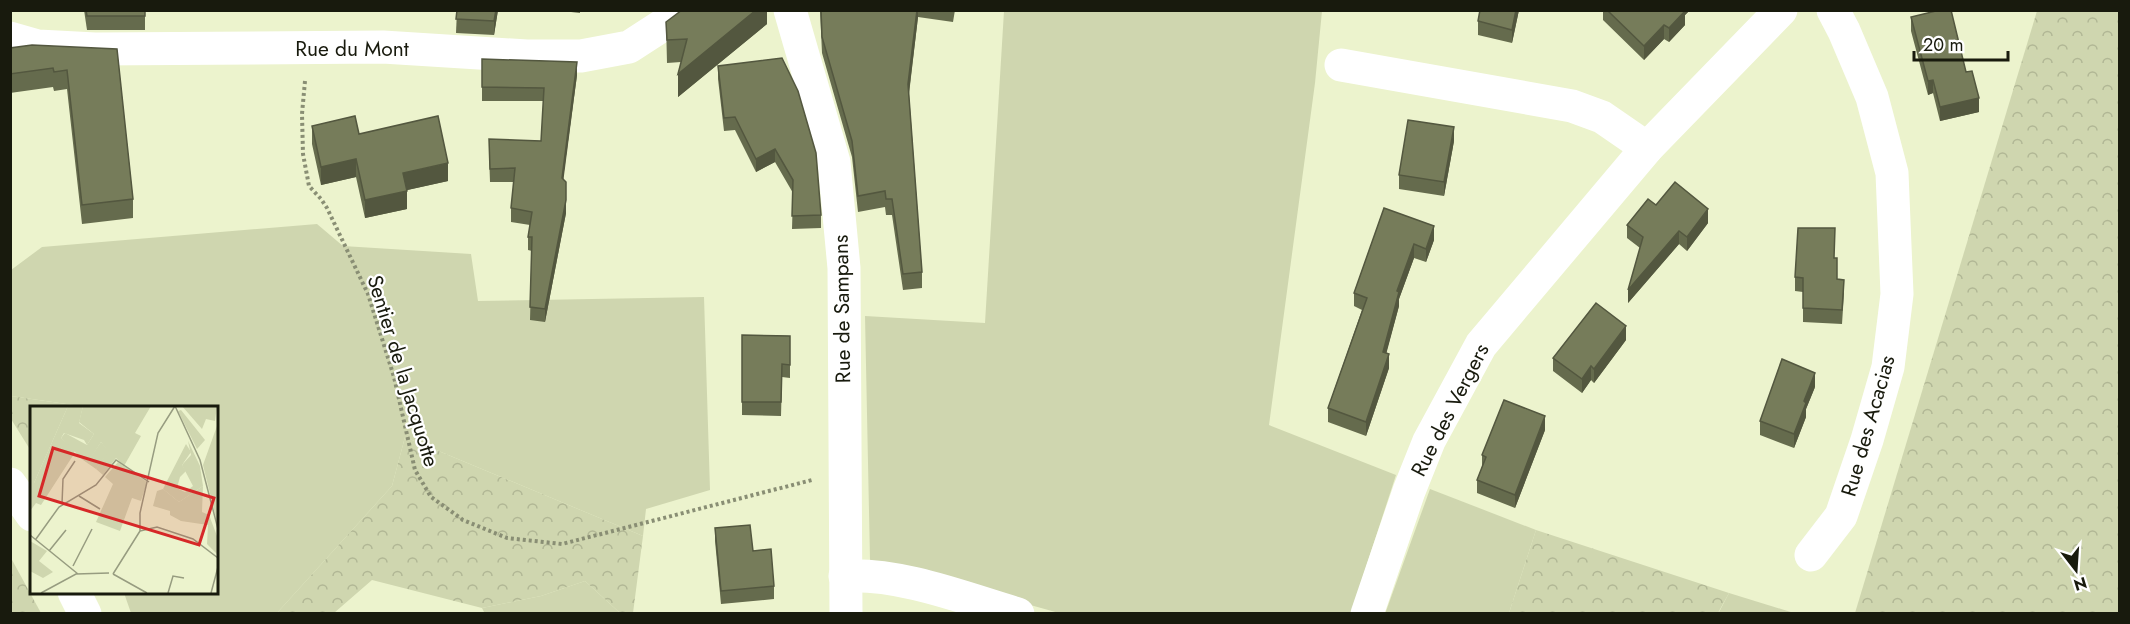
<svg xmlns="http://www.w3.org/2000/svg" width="2130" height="624" viewBox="0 0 2130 624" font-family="Jost,sans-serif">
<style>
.grass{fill:#cfd6af}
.forest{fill:url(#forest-crowns)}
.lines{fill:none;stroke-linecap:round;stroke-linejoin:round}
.path{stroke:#898e74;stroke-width:4;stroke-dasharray:3 3;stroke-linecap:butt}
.minor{stroke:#fff;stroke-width:33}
.major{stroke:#fff;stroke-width:33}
.wall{fill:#656b4d}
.shaded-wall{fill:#53573f}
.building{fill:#767c5a;stroke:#53573f;stroke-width:1.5}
.labels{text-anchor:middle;stroke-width:4.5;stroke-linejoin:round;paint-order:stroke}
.street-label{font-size:21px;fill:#181a0d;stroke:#fff}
.inset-road{fill:none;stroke:#979c80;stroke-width:1.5}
.view{fill:#d62828;fill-opacity:0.15;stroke:#d62828;stroke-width:3}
.inset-edge{fill:none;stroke:#181a0d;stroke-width:3}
</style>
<defs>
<pattern id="forest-crowns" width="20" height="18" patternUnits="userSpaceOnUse" patternTransform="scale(1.5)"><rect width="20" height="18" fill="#cfd6af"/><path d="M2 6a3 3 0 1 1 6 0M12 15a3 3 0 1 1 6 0" fill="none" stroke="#b1b795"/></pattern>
</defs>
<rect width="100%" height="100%" fill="#ecf3cd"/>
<!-- grass -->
<g class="grass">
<path d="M 1004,11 L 1322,11 L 1315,83 L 1269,425 L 1396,475 L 1351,613 L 1059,613 L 870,560 L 865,316 L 985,323 Z"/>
<path d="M 317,224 L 343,246 L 471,254 L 478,301 L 704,297 L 710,490 L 646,509 L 643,536 L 405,437 L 392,486 L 277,613 L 131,613 L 124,593 L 216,592 L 216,408 L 94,408 L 11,396 L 11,270 L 42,247 Z"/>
<path d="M 1430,489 L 1536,530 L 1509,613 L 1385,614 Z"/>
<path d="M 585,581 L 620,613 L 485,614 L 482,608 L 541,596 Z"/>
<path d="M 1729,593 L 1794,613 L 1718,614 Z"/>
</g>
<!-- forest -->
<g class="forest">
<path d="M 2037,11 L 2119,11 L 2119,613 L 1855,613 Z"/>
<path d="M 11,396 L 94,408 L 32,408 L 31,451 L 11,419 Z"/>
<path d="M 405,437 L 643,536 L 633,613 L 620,613 L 585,581 L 541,596 L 482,608 L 372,580 L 334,613 L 277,613 L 392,486 Z"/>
<path d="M 1536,530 L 1729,593 L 1718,613 L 1509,613 Z"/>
<path d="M 11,558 L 41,613 L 11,613 Z"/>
</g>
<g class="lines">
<!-- path -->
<path class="path" d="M 305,81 L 302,114 L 303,154 L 309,186 L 321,199 L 327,208 L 368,294 L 394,377 L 415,470 L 431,497 L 463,520 L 507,538 L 562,544 L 812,480"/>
<!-- minor -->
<g class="minor">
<path d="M 790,10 L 834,162 L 844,268 L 846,614"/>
<path d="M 10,38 L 38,46 L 95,49 L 383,47 L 527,56 L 581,56 L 629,47 L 663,25 L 682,10"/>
<path d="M 1341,65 L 1572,106 L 1602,117 L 1647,148"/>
<path d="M 1811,555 L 1841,516 L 1867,440 L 1888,367 L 1897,294 L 1892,173 L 1872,97 L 1844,31 L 1833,10"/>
<path d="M 845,576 C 901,573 964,598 1018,614"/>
<path d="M 1367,614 L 1409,491 L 1429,441 L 1481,345 L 1647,148 L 1781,10"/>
</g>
<!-- major -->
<g class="major">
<path d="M 10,484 L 32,515"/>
<path d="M 74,592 L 85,614"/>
</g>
</g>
<!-- wall -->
<g class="wall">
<path d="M 84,10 L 145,10 L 145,30 L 87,30 Z"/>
<path d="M 457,10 L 498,10 L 494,35 L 456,33 Z"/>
<path d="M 553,10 L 580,10 L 580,13 Z"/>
<path d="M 767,10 L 767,24 L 678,97 L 681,62 L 667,63 L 666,22 Z"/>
<path d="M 820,10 L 955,10 L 953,22 L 918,17 L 909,94 L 922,272 L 922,288 L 903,290 L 892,215 L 886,215 L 885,207 L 858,212 L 852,157 L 822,53 Z"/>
<path d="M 1519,10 L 1512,43 L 1478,35 L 1478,21 Z"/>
<path d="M 1603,10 L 1690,10 L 1685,15 L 1685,25 L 1669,42 L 1664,39 L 1644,60 L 1603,20 Z"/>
<path d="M 1911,17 L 1966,72 L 1979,112 L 1940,121 L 1933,93 L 1928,95 L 1911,31 Z"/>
<path d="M 10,48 L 117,49 L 133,199 L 133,218 L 82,224 L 67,89 L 54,91 L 53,87 L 10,93 Z"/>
<path d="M 482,59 L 577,75 L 563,179 L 566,213 L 545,322 L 530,320 L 532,251 L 528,250 L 528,237 L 530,225 L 511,222 L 511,208 L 514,182 L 490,182 L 489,153 L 489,139 L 541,141 L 544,101 L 482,101 Z"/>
<path d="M 718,66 L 821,215 L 821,228 L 792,229 L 793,193 L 775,162 L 756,172 L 735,130 L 724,131 L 718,79 Z"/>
<path d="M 312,126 L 448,181 L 407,190 L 407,209 L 365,218 L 356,177 L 321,185 L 312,144 Z"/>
<path d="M 1454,141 L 1444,196 L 1399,189 L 1399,175 Z"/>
<path d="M 1656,205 L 1708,223 L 1687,251 L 1679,244 L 1628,303 L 1640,248 L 1627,238 L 1627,225 Z"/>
<path d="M 1384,208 L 1434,240 L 1426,262 L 1414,258 L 1399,299 L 1399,306 L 1386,353 L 1389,368 L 1366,436 L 1328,422 L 1328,408 L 1362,310 L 1354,306 L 1354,293 Z"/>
<path d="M 1834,258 L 1837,279 L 1844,293 L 1842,324 L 1803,322 L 1803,292 L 1795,291 L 1795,277 Z"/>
<path d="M 742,335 L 790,336 L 790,378 L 782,377 L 781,416 L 742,415 Z"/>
<path d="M 1626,340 L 1594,383 L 1591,380 L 1582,393 L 1553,371 L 1553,358 Z"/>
<path d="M 1815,387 L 1806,409 L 1806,417 L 1794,448 L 1760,435 L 1760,421 Z"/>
<path d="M 1545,430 L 1515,508 L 1477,493 L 1477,480 L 1482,467 L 1482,455 Z"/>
<path d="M 715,528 L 753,551 L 774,586 L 774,599 L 721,604 L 715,541 Z"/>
</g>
<!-- shaded-wall -->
<g class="shaded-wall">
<path d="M 496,10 L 498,10 L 494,35 L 494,21 Z"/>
<path d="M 756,10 L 767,10 L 767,24 L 678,97 L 678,74 Z"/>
<path d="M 917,10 L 918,10 L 918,17 L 908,100 L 908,84 Z"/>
<path d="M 1516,10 L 1519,10 L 1512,43 L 1512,30 Z"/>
<path d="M 1681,10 L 1690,10 L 1685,15 L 1685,25 L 1669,42 L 1669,28 Z"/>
<path d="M 1664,25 L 1664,39 L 1644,60 L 1644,46 Z"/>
<path d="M 577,62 L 577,75 L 562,191 L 562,178 Z"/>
<path d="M 1933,80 L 1933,93 L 1928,95 L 1928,81 Z"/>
<path d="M 1979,98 L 1979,112 L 1940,121 L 1940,107 Z"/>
<path d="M 1454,127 L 1454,141 L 1444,196 L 1444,182 Z"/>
<path d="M 775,149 L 775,162 L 756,172 L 756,159 Z"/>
<path d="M 356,159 L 356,177 L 321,185 L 321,167 Z"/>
<path d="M 448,163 L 448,181 L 403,191 L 403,173 Z"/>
<path d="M 566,182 L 566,213 L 545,322 L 545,309 Z"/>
<path d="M 407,191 L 407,209 L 365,218 L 365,200 Z"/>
<path d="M 1708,209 L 1708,223 L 1687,251 L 1687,237 Z"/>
<path d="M 1434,226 L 1434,240 L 1426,262 L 1426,249 Z"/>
<path d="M 1679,231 L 1679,244 L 1628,303 L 1628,290 Z"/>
<path d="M 1414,244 L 1414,258 L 1399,299 L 1399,306 L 1383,366 L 1383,352 L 1397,291 Z"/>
<path d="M 1626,326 L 1626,340 L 1594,383 L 1594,369 Z"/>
<path d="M 1389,354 L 1389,368 L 1366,436 L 1366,422 Z"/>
<path d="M 1591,366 L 1591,380 L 1582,393 L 1582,379 Z"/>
<path d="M 1815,373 L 1815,387 L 1806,409 L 1806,417 L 1794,448 L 1794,434 L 1804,401 Z"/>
<path d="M 1545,416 L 1545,430 L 1515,508 L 1515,495 Z"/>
</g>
<!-- building -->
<g class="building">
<path d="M 86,10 L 145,10 L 145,16 L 87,16 Z"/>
<path d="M 457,10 L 496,10 L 494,21 L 456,19 Z"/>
<path d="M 682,10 L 756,10 L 678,74 L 687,39 L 667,40 L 666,22 Z"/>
<path d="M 821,10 L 917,10 L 908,84 L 922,272 L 903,274 L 892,199 L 886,199 L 885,191 L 858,196 L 852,141 L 822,37 Z"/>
<path d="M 1480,10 L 1516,10 L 1512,30 L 1478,21 Z"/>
<path d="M 1607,10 L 1685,10 L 1685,11 L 1669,28 L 1664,25 L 1644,46 Z"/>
<path d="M 1940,10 L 1951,10 L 1966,72 L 1972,71 L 1979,98 L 1940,107 L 1933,80 L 1928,81 L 1911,17 Z"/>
<path d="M 32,45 L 117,49 L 133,199 L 82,205 L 67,70 L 54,72 L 53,68 L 10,74 L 10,48 Z"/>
<path d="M 782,58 L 798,91 L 816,153 L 821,215 L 792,216 L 793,180 L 775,149 L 756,159 L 735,117 L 724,118 L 718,66 Z"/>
<path d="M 482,59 L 577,62 L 562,178 L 566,182 L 566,200 L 545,309 L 530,307 L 532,237 L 528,237 L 532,212 L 511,208 L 515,168 L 490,169 L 489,139 L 541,141 L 544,88 L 482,87 Z"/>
<path d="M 355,116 L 359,134 L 438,116 L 448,163 L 403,173 L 407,191 L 365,200 L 356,159 L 321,167 L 312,126 Z"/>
<path d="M 1408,120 L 1454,127 L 1444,182 L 1399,175 Z"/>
<path d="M 1675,182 L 1708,209 L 1687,237 L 1679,231 L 1628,290 L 1643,237 L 1627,225 L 1648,199 L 1656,205 Z"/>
<path d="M 1384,208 L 1434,226 L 1426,249 L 1414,244 L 1397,291 L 1399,292 L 1383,352 L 1389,354 L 1366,422 L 1328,408 L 1367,298 L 1354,293 Z"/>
<path d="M 1798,228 L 1835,228 L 1834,258 L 1837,258 L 1837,279 L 1844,280 L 1842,310 L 1803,308 L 1803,278 L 1795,277 Z"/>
<path d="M 1596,303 L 1626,326 L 1594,369 L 1591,366 L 1582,379 L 1553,358 Z"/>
<path d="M 742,335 L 790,336 L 790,365 L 782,364 L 781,402 L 742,402 Z"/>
<path d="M 1782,359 L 1815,373 L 1804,401 L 1806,403 L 1794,434 L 1760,421 Z"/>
<path d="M 1504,400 L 1545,416 L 1515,495 L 1477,480 L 1486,457 L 1482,455 Z"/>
<path d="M 750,525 L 753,551 L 771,549 L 774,586 L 721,591 L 715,528 Z"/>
</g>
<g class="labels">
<!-- street labels -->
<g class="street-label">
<text x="352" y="56">Rue du Mont</text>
<text transform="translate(842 309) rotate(-91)" y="7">Rue de Sampans</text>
<text transform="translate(403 371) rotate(73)" y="7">Sentier de la Jacquotte</text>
<text transform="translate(1450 410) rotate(-63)" y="7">Rue des Vergers</text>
<text transform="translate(1868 426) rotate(-74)" y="7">Rue des Acacias</text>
</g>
</g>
<!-- overview -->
<g transform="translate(30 406)">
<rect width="188" height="188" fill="#ecf3cd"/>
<path d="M 0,0 L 38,0 L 4,77 L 0,77 ZM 53,0 L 121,0 L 105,27 L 111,30 L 94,60 L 86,52 L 73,69 L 66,63 L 78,45 L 71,36 L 60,53 L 53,54 L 31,32 L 35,27 L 57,39 L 64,28 L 49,16 ZM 152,0 L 187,0 L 185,15 L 176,13 L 172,23 ZM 151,4 L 175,34 L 167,43 L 148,5 ZM 156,38 L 161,46 L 152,59 L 156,65 L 150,71 L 147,82 L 139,81 L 136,77 ZM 88,56 L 117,76 L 111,95 L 102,92 L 90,125 L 66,116 L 83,78 L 75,71 ZM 173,80 L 172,106 L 179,109 L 187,130 L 187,148 L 177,138 L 178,119 L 151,115 L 140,109 L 140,105 L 123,100 L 127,85 L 133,83 L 149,96 ZM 0,135 L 17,145 L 9,155 L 23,166 L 13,172 L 0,165 Z" fill="#cfd6af"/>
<path d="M 38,0 L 53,0 L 49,17 L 64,28 L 57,39 L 54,34 L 34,27 L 31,32 L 45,44 L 44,48 L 11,99 L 6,97 L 0,105 L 0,77 L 4,77 ZM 187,20 L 187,116 L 173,59 ZM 158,35 L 170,60 L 173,80 L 149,96 L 133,83 L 136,77 L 155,86 L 163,80 L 152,59 L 161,49 ZM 71,36 L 79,45 L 66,63 L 53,54 L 60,52 Z" fill="#cfd6af"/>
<path class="inset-road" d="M 145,0 L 170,54 L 188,123M 49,90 L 70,103M 32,98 L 33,73 L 45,55M 110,125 L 110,107 L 128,27 L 145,0M 110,125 L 127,121 L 163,133 L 188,152M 0,129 L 48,168M 6,133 L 29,101 L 66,79 L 86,54 L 119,76M 19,145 L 36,124M 43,160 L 62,123M 83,168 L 110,125M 83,168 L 117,187M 11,187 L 46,168 L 79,167M 138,187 L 143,170 L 154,172M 181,187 L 188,161"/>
<path class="view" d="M 23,42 L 184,92 L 169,139 L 9,90 Z"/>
<rect width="188" height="188" class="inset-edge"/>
</g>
<!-- border -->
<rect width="2130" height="624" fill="none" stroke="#181a0d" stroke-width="24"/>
<!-- north arrow -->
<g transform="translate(2076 570) rotate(163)" stroke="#ffffff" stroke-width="4.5" paint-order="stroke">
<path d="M0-4.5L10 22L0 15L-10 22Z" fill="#181a0d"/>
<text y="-9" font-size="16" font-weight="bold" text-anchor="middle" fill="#181a0d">N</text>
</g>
<!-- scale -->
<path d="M1914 51v9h94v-9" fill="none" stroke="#181a0d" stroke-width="3"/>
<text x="1923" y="51" font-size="18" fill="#181a0d" stroke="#ffffff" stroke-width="4.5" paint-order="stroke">20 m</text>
</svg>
